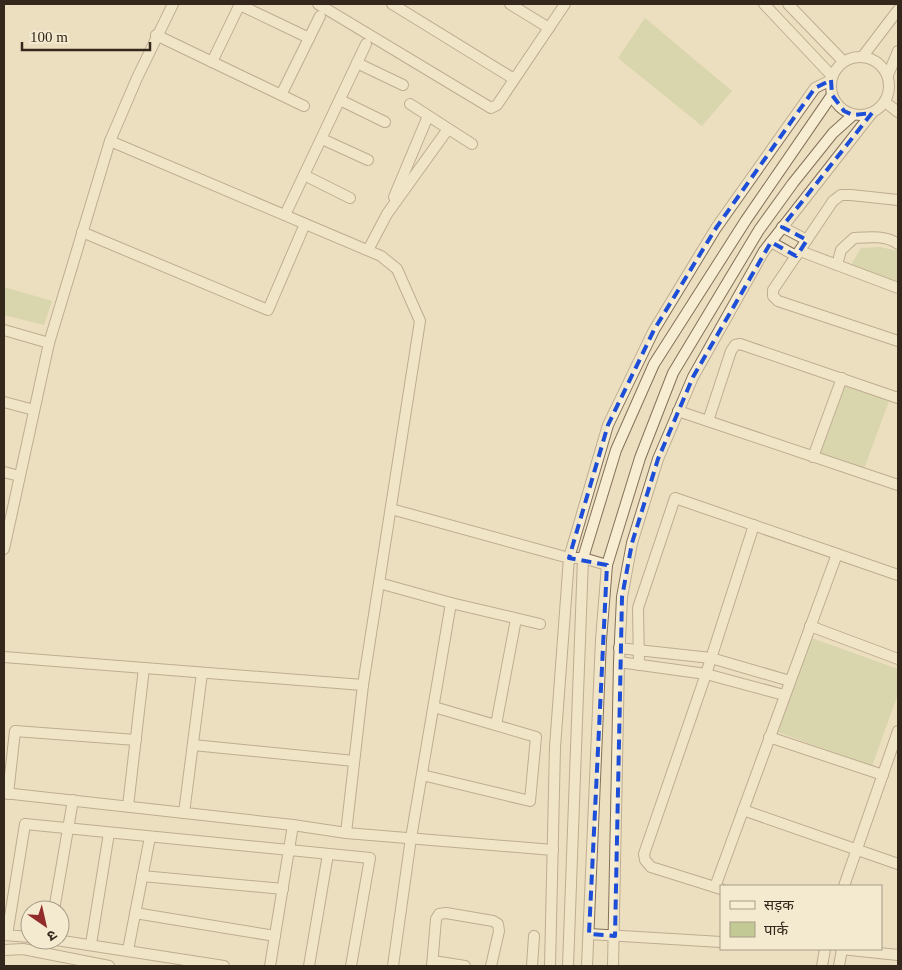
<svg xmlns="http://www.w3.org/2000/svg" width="902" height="970" viewBox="0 0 902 970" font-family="'Times New Roman','Noto Sans Devanagari',serif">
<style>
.green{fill:#c2c994}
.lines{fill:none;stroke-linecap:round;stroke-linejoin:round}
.minor-casing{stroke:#847059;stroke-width:12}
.minor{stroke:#f7edd2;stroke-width:10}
.marked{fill:none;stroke:#1d4ed8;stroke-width:4;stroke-dasharray:10 6;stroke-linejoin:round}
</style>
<rect width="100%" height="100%" fill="#ecdfc0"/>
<!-- green -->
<g class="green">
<path d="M 645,18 L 732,91 L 702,126 L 618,58 Z"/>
<path d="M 880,247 L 898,251 L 898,286 L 855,269 L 852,263 L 861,248 Z"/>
<path d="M 4,287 L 52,301 L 44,325 L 4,315 Z"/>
<path d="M 846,385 L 889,401 L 864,469 L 820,453 Z"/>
<path d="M 806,636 L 898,669 L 898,694 L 872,766 L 772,730 Z"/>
</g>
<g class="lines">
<!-- minor casing -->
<g class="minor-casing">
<g id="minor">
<path d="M 318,4 L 491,108 L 497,105 L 565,4"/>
<path d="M 392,4 L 514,79"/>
<path d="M 510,4 L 549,28"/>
<path d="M 764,4 L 832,76"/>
<path d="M 788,4 L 843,61"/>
<path d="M 240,5 L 309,38"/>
<path d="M 156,35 L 304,106"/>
<path d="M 863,56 L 898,10"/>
<circle cx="860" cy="86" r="29"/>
<path d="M 212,62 L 240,4"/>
<path d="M 357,63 L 403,85"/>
<path d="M 888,75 L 898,51"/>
<path d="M 281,95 L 320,16"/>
<path d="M 340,100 L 385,122"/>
<path d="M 885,102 L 898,112"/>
<path d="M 410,104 L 472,144"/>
<path d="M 322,139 L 368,160"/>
<path d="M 110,141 L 381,256 L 397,269 L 420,321 L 363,685 L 346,833"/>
<path d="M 304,175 L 350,198"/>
<path d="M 394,197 L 428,116"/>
<path d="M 898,200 L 851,195 L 841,195 L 833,201 L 773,290 L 773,296 L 778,301 L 898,341"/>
<path d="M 285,215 L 366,44"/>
<path d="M 782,227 L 807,240"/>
<path d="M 82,232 L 268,310 L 305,224"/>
<path d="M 771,242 L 796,256"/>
<path d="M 368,250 L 387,214 L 448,129"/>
<path d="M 800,251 L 898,288"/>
<path d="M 837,265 L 841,250 L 854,238 C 869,237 886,235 898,244"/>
<path d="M 4,330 L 49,343"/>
<path d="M 4,402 L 34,410"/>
<path d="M 678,411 L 898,485"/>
<path d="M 708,421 L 731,351 L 735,345 L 740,344 L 898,398"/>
<path d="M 813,457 L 842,378"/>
<path d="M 4,472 L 19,476"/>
<path d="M 391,509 L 569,558 L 583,558 L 607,565"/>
<path d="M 4,549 L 49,343 L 110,141 L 137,78 L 173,4"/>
<path d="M 379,583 L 451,603 L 540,624"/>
<path d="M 810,626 L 898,659"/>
<path d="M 619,648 L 711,658 L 790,681"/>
<path d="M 4,657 L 363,685"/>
<path d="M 619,662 L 706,674 L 784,695"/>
<path d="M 639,665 L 638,608 L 675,498 L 898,575"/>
<path d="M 496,725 L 516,619"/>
<path d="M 769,737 L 883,775"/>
<path d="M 193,745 L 354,761"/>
<path d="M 422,775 L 530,801 L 536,737 L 434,707"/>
<path d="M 4,793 L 293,825 L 346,833 L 553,850"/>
<path d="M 8,794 L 15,731 L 136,740"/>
<path d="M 128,806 L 144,668"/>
<path d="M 743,810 L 898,864"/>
<path d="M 184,813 L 202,673"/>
<path d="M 142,876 L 283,889"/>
<path d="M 844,886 L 898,731"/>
<path d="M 715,887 L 837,554"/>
<path d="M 721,889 L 651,867 L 645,860 L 644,854 L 706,674 L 754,525"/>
<path d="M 54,910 L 73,800"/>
<path d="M 135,913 L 275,936"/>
<path d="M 589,934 L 721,942"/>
<path d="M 4,935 L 30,937"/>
<path d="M 7,935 L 25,824 L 370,858 L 351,966"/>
<path d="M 56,940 L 224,966"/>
<path d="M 91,944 L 109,833"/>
<path d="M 841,949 L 898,955"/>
<path d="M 4,950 L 23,949 L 109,966"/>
<path d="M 128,950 L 150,837"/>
<path d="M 433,961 L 465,966"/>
<path d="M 270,966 L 293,825"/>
<path d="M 309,966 L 328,854"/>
<path d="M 393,966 L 411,838 L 451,603"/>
<path d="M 432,966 L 436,919 L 439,914 L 446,913 L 493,921 L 498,924 L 499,931 L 491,966"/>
<path d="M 532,966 L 534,936"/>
<path d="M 550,966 L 555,747 L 569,558 L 608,425 L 654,330 L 716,228 L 815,88 L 831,80"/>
<path d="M 568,966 L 583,558 L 616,450 L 654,364 L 746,220 L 832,95"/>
<path d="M 587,966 L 601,640 L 607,565 L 640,458 L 673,373 L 759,230 L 793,183 L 833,133 L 853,115"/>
<path d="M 613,966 L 619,662 L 622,597 L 632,543 L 658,459 L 693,377 L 764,251 L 872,113"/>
<path d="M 822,966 L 825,949"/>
<path d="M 839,966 L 842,949"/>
</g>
</g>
<!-- minor -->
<use href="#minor" class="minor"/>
</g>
<!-- marked area -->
<path d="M0 0H902V970H0ZM 831,80 L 832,95 L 844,111 L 853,115 L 872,113 L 782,227 L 807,240 L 800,251 L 796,256 L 771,242 L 693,377 L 658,459 L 632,543 L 622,597 L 615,936 L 589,934 L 607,565 L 569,558 L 608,425 L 654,330 L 716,228 L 815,88 Z" fill="#ecdfc0" fill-opacity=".55" fill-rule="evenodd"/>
<path class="marked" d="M 831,80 L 832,95 L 844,111 L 853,115 L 872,113 L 782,227 L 807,240 L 800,251 L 796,256 L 771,242 L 693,377 L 658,459 L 632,543 L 622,597 L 615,936 L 589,934 L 607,565 L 569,558 L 608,425 L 654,330 L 716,228 L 815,88 Z"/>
<!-- border -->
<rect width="902" height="970" fill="none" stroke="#34281d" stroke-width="10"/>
<!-- legend -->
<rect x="720" y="885" width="162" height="65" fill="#f4eacf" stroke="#a79c88"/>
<rect x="730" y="901" width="25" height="8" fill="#f7edd2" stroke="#a79c88"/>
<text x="764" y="910" font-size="15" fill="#34281d">सड़क</text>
<rect x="730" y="922" width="25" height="15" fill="#c2c994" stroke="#a79c88"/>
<text x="764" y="935" font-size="15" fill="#34281d">पार्क</text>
<!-- north arrow -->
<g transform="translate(45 925) rotate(146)"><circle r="24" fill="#f4eacf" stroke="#a79c88"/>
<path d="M0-4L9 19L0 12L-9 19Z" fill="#912c2b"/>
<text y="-8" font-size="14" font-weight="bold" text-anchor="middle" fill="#34281d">उ</text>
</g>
<!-- scale -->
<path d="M22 42v8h128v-8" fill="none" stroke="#34281d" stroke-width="2.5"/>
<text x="30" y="42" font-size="15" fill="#34281d" stroke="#f4eacf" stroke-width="4" paint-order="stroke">100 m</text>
</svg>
